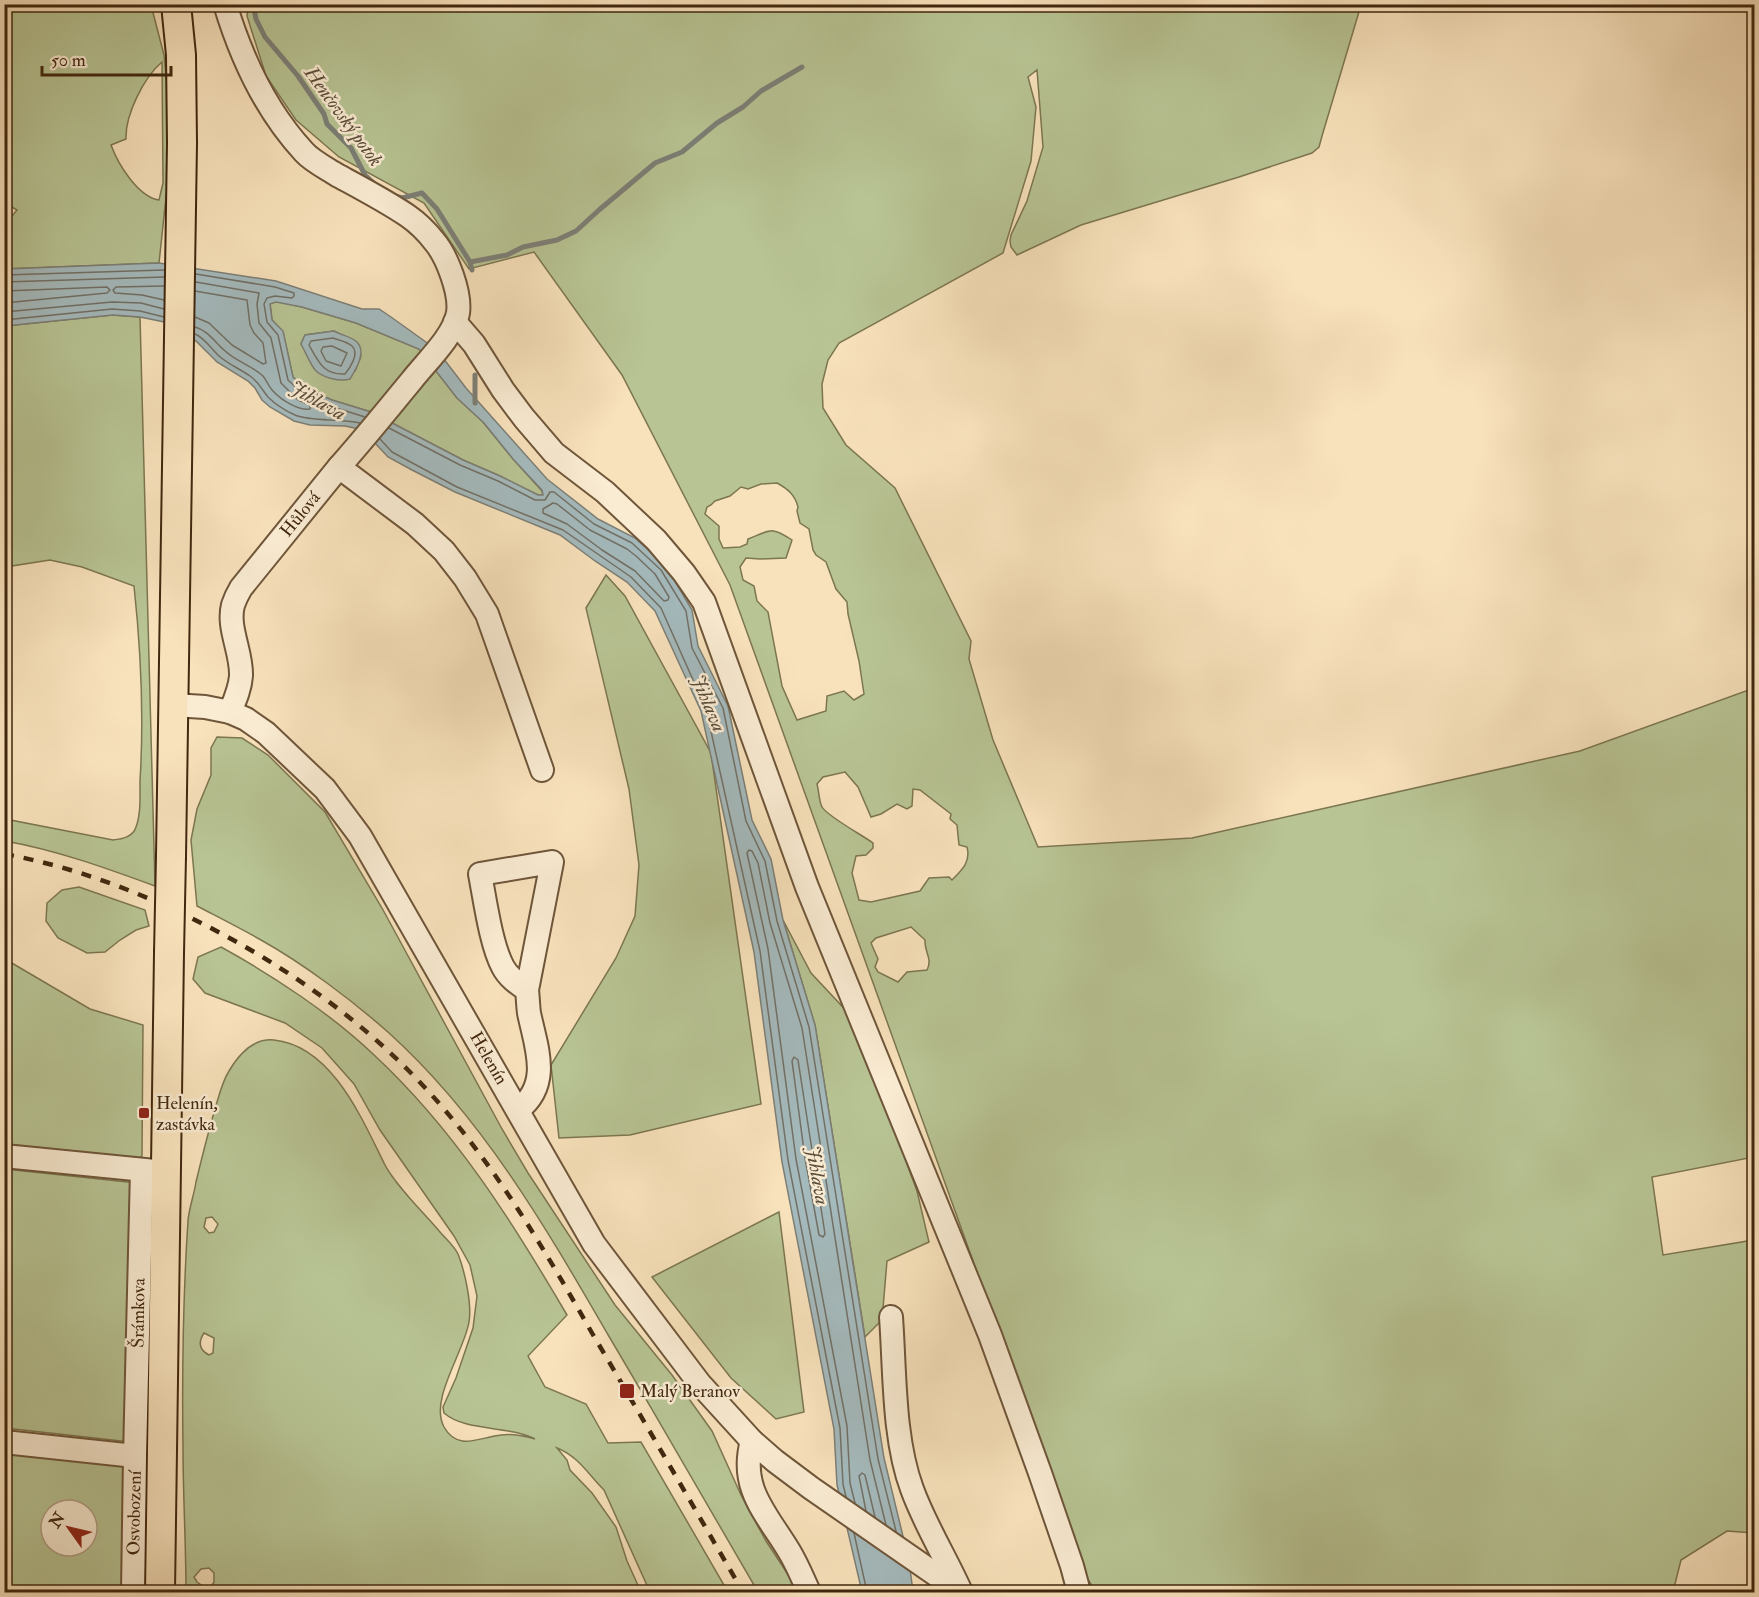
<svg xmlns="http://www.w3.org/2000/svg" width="1759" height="1597" viewBox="0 0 1759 1597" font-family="'IM FELL Double Pica',serif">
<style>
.green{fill:#b8c494;stroke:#7c7651;stroke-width:1.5;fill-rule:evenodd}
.water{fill:#a4babd;stroke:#7c7f77;stroke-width:1.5;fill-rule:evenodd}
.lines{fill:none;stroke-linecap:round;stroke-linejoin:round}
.shore{stroke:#727066;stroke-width:1.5}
.stream{stroke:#7c7f77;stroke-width:5}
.minor-casing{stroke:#6f563a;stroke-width:26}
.major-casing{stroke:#41270e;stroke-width:32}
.minor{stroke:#faecd3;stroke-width:22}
.major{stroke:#f8e2bc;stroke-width:28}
.rail{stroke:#41270e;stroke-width:4.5;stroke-dasharray:10 10;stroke-linecap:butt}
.major-bridge-casing{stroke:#41270e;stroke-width:32;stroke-linecap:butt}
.major-bridge{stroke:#f8e2bc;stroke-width:28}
.poi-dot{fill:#8f2418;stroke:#faecd3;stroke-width:2}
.labels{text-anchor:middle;stroke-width:5;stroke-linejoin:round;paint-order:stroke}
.street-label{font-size:18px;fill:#41270e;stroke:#faecd3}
.poi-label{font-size:18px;fill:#41270e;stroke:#faecd3;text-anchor:start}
.water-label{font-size:20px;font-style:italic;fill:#5a4c3a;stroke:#faecd3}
</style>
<rect width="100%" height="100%" fill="#f8e2bc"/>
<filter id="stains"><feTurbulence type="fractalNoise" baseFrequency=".00333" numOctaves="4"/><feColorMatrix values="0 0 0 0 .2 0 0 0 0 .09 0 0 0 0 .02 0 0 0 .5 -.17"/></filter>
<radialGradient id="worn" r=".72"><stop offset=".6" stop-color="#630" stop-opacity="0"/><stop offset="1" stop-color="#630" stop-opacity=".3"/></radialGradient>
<!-- green -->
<g class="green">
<path d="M 248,4 L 1361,5 L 1322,136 L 1319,147 L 1312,153 L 1239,177 L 1081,225 L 1017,255 L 1011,247 L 1010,241 L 1011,235 L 1027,201 L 1043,147 L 1037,70 L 1028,77 L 1036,107 L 1031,161 L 1003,253 L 839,343 L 828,360 L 822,384 L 823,408 L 846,445 L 895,488 L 971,641 L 969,659 L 993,740 L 1038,847 L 1192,838 L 1580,751 L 1754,688 L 1754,1157 L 1652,1177 L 1663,1255 L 1754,1240 L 1754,1533 L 1727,1531 L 1681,1560 L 1673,1592 L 1096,1592 L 1087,1578 L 730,585 L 622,375 L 534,252 L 469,269 L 424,203 L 339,157 L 296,120 L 266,76 L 247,16 ZM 777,483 C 788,489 795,495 798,507 L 797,511 L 800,523 L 809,529 L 813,550 L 816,555 L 826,562 L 836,589 L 847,602 L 848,614 L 859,661 L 864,694 L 854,700 L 844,691 L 827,696 L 826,711 L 797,720 L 782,686 L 768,612 L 757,601 L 754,586 L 743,580 L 740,567 L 746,558 L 760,559 L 786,558 L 792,540 C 771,526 771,530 748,539 L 747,544 L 740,547 L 723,548 L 719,539 L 719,526 L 705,514 L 707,507 L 711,505 L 715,501 L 730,496 L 741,487 L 748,489 L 761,484 ZM 845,772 L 858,787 L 871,817 L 881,814 L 897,804 L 907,809 L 912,806 L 913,789 L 920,790 L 951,814 L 950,819 L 957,825 L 959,845 L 967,847 C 971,862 962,870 952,880 L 949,877 L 929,878 L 920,891 L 871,902 L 859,900 L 852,873 L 856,856 L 866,855 L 873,848 L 873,843 C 862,835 827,816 822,807 C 819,802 819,791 817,784 L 823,777 ZM 911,927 L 925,940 C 924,952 933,958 927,970 L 907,972 L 898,982 L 878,972 L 875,967 L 878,959 L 871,943 L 876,938 Z"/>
<path d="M 5,5 L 151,5 L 164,55 L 172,141 L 159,263 L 5,269 L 5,225 L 17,210 L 5,203 ZM 162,62 L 163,183 L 159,200 C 138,197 118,164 111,145 L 126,139 C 125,115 144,77 162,62 Z"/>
<path d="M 276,301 L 302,307 L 356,323 L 419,349 L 457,398 L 482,421 L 513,459 L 542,491 L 543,495 L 538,495 L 500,476 L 463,460 L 371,412 L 332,400 L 306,389 L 293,377 L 283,332 L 272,320 L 270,303 ZM 334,331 L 340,335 L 361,356 L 355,371 L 307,354 L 301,344 L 305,335 Z"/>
<path d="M 112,315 L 140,317 L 155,886 C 106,868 56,850 5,841 L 5,819 L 113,840 C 122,839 133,837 136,827 C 141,814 140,796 140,781 C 144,717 141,651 134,586 L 82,567 L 50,560 L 5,567 L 5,326 Z"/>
<path d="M 606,575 L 625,596 L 711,753 L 761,1104 L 630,1135 L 559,1138 L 551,1065 L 616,958 L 635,916 L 639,865 L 629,789 L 586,608 Z"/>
<path d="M 217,737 L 242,738 L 268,755 L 325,812 L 382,908 L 502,1129 L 528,1173 L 615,1305 L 672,1375 L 712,1431 L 741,1495 L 766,1541 L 793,1582 L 798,1592 L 758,1592 C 708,1506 658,1419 607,1333 C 545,1226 482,1117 389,1033 C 353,1001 304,964 261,940 C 240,928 218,917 197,906 L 191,840 L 197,809 L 211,775 L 211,748 Z"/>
<path d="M 79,887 L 145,910 L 149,926 L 136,930 L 120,940 L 105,952 L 87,953 L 58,938 L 46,921 L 47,903 L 62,890 Z"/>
<path d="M 783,920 L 811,973 L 853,1018 L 917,1191 L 929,1242 L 887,1261 L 882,1320 L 865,1337 L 815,1025 Z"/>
<path d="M 221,947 C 272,975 331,1014 373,1054 C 454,1129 512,1221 567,1315 L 528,1356 L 545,1387 L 586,1404 L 608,1443 L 641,1442 L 728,1592 L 650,1592 L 604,1490 C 589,1475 578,1456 557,1448 L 567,1460 L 570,1470 L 592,1493 L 616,1527 L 627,1561 L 641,1592 L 186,1592 C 186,1544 183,1496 183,1448 C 182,1372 183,1296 188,1221 C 189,1208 194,1195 196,1182 C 202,1157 208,1133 215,1109 C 219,1096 222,1082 229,1071 C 239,1054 253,1038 274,1040 C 332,1046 362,1119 385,1165 C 396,1186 424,1213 440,1232 C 446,1239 454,1246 458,1254 C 465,1272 472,1304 469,1322 C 464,1352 429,1400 444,1427 C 458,1452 480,1437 501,1435 C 513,1433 525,1436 535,1439 C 508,1425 466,1432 444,1413 L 443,1407 L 456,1378 L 473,1328 L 477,1296 L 470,1265 L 454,1236 L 380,1130 L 354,1084 L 322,1048 L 285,1023 L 205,993 L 193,979 L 198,957 ZM 212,1217 L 218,1224 L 214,1232 L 209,1233 L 204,1227 L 206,1218 ZM 204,1333 L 214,1338 L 213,1353 L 209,1355 C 199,1350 198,1342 204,1333 ZM 209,1568 L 214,1573 L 214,1582 L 209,1590 L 197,1582 L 194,1577 L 201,1569 Z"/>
<path d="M 5,959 L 90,1009 L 143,1025 L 142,1156 L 139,1158 L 5,1144 Z"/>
<path d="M 5,1169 L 137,1183 L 130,1442 L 5,1428 Z"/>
<path d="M 779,1212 L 804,1412 L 776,1419 L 731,1378 L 652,1277 Z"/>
<path d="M 5,1453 L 130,1466 L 127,1592 L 5,1592 ZM 51,1510 L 87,1510 L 87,1546 L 51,1546 Z"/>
</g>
<!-- water -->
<g class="water">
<path d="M 159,263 L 276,281 L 362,309 L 379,309 L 391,317 L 437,350 L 466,388 L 547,479 L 598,519 L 635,538 L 666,566 L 692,610 L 698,646 L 728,706 L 752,820 L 771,859 L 783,920 L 815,1025 L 884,1458 L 909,1561 L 913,1592 L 862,1592 L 837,1485 L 834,1429 L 782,1162 L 754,952 L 701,711 L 655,611 L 627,582 L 595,561 L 560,535 L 455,492 L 412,470 L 388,457 L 374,442 L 359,429 L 345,426 L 310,425 L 294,421 L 270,407 L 262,400 L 255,388 L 248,381 L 217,362 L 196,341 L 179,336 L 169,323 L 140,317 L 113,315 L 5,326 L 4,269 ZM 276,302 L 302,307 L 356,323 L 419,349 L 457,398 L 484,423 L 513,459 L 542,490 L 543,495 L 538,495 L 500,476 L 463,460 L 371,412 L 332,400 L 306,389 L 293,377 L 283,331 L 272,320 L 270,304 Z"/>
<path d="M 334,331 C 341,335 352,337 357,342 C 367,352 356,369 350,379 C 340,382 324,378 316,371 C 311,366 305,351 301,344 L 305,335 Z"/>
</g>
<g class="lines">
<!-- shore -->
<g class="shore">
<path d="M 196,274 L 275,287 L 294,293 L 294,296 L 292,298 L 275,296 L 267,298 L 264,304 L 267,322 L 278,335 L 288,380 L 303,394 L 330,406 L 365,417"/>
<path d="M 4,275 L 164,270"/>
<path d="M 4,282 L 164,277"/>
<path d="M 4,291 L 107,287 L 110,290 L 107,293 L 4,303"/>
<path d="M 164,300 L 142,295 L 115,293 L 113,290 L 116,287 L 164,286"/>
<path d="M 4,312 L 112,302 L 141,303 L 164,309"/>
<path d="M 195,317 L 209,323 L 232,345 L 263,364 L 266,363 L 263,343 L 254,333 L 250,325 L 247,300 L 195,291"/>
<path d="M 4,320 L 112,309 L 140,311 L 164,317"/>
<path d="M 195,327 C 207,330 214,341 224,350 C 235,361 251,365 263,376 C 267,381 269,387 273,391 C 281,400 299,411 310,409 L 310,405 L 298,400 L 281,383 L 271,338 L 259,323 L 257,304 L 259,293 L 196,282"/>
<path d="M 195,334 C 205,338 211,349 219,356 C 228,364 240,369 250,376 C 259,382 262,390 268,397 C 275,404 286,411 295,415 C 312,422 340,418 360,423"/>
<path d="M 333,338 C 338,340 348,342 352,346 C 360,353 350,368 345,374 C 323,375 318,361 309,345 L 311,341 Z"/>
<path d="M 332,346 L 347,353 L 341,366 L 326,361 L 321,351 L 323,347 Z"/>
<path d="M 389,428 L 460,465 L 498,481 L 535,500 L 545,500 L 550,492 L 554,492 L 594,524 L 632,543 L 661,570 L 686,611 L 692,648 L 723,708 L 746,821 L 765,861 L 777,921 L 809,1027 L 878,1459 L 896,1531"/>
<path d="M 380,439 L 392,452 L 457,487 L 563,530 L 631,577 L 661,608 L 706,709 L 760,951 L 788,1160 L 840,1428 L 843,1484 L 846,1497"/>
<path d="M 553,503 L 557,504 L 590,530 L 627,549 L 636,556 L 655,574 L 669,597 L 668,600 L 664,601 L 635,571 L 602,550 L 567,524 L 543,513 L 543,509 Z"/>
<path d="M 794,1057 L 798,1060 L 825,1234 L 823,1237 L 819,1235 L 805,1158 L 792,1061 Z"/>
<path d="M 855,1503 L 850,1483 L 847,1426 L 796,1159 L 768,949 L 747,853 L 749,850 L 752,851 L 758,863 L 770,923 L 802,1028 L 870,1460 L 886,1525"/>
<path d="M 866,1511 L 859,1476 L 862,1473 L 865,1475 L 875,1517"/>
<path d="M 854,1533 L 867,1592"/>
</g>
<!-- stream -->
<g class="stream">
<path d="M 253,4 L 256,19 L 265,37 L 298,76 L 324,114 L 327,124 L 351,148 L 365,175 L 377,186"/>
<path d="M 395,196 L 402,198 L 422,193 L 437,209 L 470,262 L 472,270"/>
<path d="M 470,262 L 507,255 L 523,247 L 557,240 L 576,231 L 599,210 L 655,163 L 682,152 L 717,123 L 743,107 L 761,91 L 802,67"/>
<path d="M 475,403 L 475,375"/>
</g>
<!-- minor casing -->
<g class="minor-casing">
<g id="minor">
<path d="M 225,4 C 241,57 266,111 304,152 C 312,161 326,168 337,175 C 361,188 386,201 408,216 C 418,223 427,232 434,241 C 447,256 461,293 458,313 C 454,336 426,362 412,380 C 388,409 364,439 339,467 L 241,588 C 238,593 235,599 233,605 C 227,628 242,652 241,676 C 240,689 235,700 230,712"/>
<path d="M 455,322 L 474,344 L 503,390 L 524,418 L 554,453 L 605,492 L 656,540 L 684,573 L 704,602 L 807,887 L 990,1335 L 1040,1473 L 1072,1566 L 1079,1592"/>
<path d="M 339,467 L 415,524 L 444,551 L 465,578 L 487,614 L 542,770"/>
<path d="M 173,705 L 205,707 L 230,712 L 246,719 L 266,733 L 325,789 L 360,836 L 594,1244 L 700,1384 L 752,1441 L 775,1461 L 811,1488 L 961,1592"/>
<path d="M 518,1110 C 552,1084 536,1047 529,1013 C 528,1006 528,998 527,990 L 552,862 L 480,874 C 485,900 491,945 503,967 C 508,977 518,984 527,990"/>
<path d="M 4,1156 L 155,1171"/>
<path d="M 891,1317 C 895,1371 893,1438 912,1489 C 925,1525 946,1558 961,1592"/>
<path d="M 752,1441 C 739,1488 766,1513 789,1551 C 797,1564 803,1579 809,1592"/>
<path d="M 4,1442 L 135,1456"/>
<path d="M 133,1592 L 135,1456 L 142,1170"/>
</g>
</g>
<!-- major casing -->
<g class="major-casing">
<g id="major">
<path d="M 171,856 L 182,143 L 181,55 L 176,4"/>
<path d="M 160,1592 L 169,953"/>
</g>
</g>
<!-- minor -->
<use href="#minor" class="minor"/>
<!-- major -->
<use href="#major" class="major"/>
<!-- rail -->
<path class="rail" d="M 4,854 C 76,867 145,894 209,927 C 282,965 350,1012 408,1070 C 484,1146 539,1240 592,1333 C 643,1419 693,1506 743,1592"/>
<!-- major-bridge casing -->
<g class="major-bridge-casing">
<path id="major-bridge" d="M 169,953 L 171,856"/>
</g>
<!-- major-bridge -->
<use href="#major-bridge" class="major-bridge"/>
</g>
<!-- markers -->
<g class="poi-dot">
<rect x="138" y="1107" width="12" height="12" rx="3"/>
<rect x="619" y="1383" width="16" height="16" rx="3"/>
</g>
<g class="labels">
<!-- street labels -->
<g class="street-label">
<text transform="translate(300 514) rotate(-51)" y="6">Hůlová</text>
<text transform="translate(489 1058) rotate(60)" y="6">Helenín</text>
<text transform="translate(138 1313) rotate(-89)" y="6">Šrámkova</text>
<text transform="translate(134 1513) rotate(-89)" y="6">Osvobození</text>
</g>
<!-- poi labels -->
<g class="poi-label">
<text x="156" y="1109">Helenín,<tspan x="156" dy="21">zastávka</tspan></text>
<text x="640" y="1397">Malý Beranov</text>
</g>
<!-- water labels -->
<g class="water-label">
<text transform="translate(344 116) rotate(54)" y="7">Henčovský potok</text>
<text transform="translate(318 400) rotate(29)" y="7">Jihlava</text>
<text transform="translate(709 703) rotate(67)" y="7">Jihlava</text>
<text transform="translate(818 1175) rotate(80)" y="7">Jihlava</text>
</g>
</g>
<!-- margin -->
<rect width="1759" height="1597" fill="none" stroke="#f8e2bc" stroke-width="24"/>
<rect x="6" y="6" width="1747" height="1585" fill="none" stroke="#41270e" stroke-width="3"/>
<rect x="12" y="12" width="1735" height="1573" fill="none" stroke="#41270e" stroke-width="1.5"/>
<!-- north arrow -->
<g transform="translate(69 1528) rotate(304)"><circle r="28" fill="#faecd3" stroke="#b09d84" stroke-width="1.5"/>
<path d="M0-4.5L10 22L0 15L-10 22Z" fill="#8f2418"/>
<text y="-9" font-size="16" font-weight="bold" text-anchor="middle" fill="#41270e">N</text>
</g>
<!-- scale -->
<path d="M42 66v9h129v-9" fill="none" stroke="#41270e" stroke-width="3"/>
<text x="51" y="66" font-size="18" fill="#41270e" stroke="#faecd3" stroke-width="4.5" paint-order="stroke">50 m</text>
<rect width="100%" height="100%" filter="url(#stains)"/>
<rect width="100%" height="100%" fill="url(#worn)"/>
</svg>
